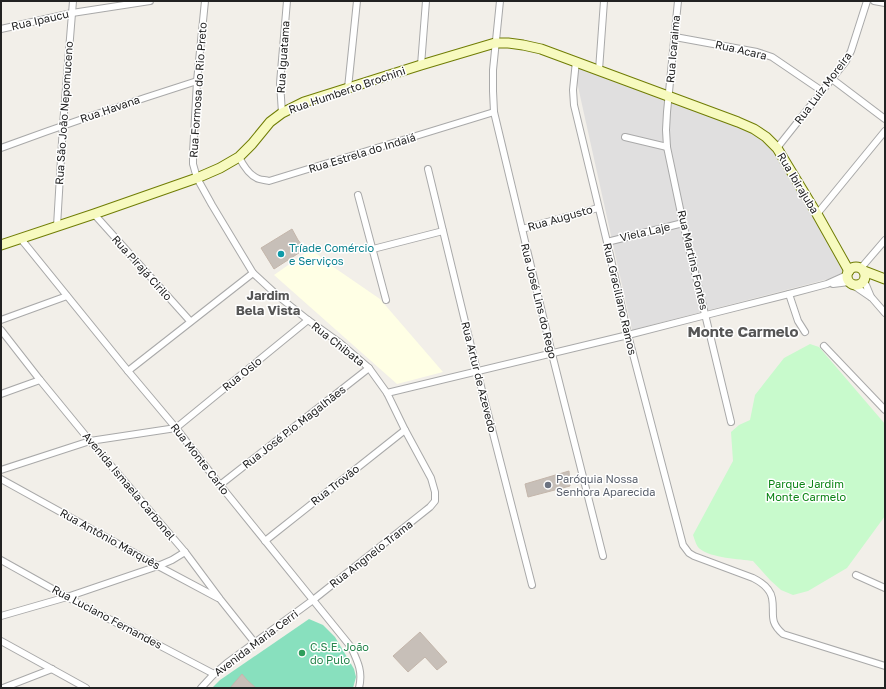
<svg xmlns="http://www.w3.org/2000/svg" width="886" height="689" viewBox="0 0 886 689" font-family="'Golos Text',sans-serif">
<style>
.residential{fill:#e0dfdf}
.education{fill:#ffffe5}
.park{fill:#c8facc}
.pitch{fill:#88e0be}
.building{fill:#c7bfb8;stroke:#c4b6ab}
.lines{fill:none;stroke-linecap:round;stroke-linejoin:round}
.street-casing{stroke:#a9a9a9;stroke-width:8}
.secondary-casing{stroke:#707d05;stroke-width:11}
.street{stroke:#fff;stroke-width:6}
.secondary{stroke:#f7fabf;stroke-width:9}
.culture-dot{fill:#0f9aa8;stroke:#fff;stroke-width:1.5}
.worship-dot{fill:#6b7280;stroke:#fff;stroke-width:1.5}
.leisure-dot{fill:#2e9e5b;stroke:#fff;stroke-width:1.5}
.labels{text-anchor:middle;stroke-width:3;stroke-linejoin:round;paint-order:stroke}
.street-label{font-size:11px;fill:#222;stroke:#fff}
.culture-label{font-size:11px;fill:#0d838f;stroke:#fff;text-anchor:start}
.worship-label{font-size:11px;fill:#5b616d;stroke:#fff;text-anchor:start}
.park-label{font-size:11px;fill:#0c8416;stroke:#fff}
.leisure-label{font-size:11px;fill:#27864d;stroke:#fff;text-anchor:start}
.quarter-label{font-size:13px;font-weight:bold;fill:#555;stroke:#fff}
.district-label{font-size:15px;font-weight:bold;fill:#555;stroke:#fff}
</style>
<rect width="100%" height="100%" fill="#f2efe9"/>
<!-- residential -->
<path class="residential" d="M 571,55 L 755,131 L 779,146 L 818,218 L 855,272 L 632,330 Z"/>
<!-- education -->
<path class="education" d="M 311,249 L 332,266 L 380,299 L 443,372 L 397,384 L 274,275 Z"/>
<!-- park -->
<path class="park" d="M 810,344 L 819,347 L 885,424 L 885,516 L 847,568 L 808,591 L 793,595 L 781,590 L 770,580 L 753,561 C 740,559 711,558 700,549 C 696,546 695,540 693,535 L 733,461 L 731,432 L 739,425 L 750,420 L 755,395 L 784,358 Z"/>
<!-- pitch -->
<path class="pitch" d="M 309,619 L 323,625 L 335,637 L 354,669 L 356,677 L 353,688 L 212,688 L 220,680 L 236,669 Z"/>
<!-- building -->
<g class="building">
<path d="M 292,229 L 298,240 L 305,249 L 274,269 L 261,248 Z"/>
<path d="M 569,471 L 570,486 L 528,497 L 525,484 Z"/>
<path d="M 420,632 L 447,662 L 437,670 L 425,657 L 408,672 L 393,656 Z"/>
<path d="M 242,674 L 247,680 L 256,688 L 230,688 Z"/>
</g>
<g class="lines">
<!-- street casing -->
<g class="street-casing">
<g id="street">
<path d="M 500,1 L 493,70 L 493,91 L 494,112 L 552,354 L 603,556"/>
<path d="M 678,1 L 667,112 L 666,130 L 667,147 L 683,223 L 731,422"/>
<path d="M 874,1 L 885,3"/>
<path d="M 1,29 L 72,13 L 150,1"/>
<path d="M 675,37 L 757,52 L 772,57 L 822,91"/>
<path d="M 576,61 L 573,90 L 574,105 L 607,242 L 628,335 L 683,545 L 689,553 L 694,556 L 753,578 C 761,582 770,588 772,598 C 775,614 768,621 783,634 L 885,666"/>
<path d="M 421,65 L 426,1"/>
<path d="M 599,70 L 604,1"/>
<path d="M 832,79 L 885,119"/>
<path d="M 348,88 L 357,1"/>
<path d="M 282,113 L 280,83 L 287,1"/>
<path d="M 625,137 L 667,147"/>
<path d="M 1,148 C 66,124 131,102 197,81"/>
<path d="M 777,148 L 846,61 L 851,51 L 867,1"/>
<path d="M 239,157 C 243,165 249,176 259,179 C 262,180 266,180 269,181 L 494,112"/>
<path d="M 428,169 L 477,371 L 532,585"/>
<path d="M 358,195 L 386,300"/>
<path d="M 94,214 L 190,321"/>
<path d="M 817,214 L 885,131"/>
<path d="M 57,226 L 63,125 L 73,1"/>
<path d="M 522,229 L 598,208"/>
<path d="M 21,239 L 128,371 L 176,428 L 220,485 L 351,647 C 358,662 363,672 359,688"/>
<path d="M 607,242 L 683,223"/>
<path d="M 373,249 L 443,231"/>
<path d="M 861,268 L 885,240"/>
<path d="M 863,282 L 866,285 L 871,297"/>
<path d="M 850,283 L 872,298 L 885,313"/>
<path d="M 833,284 L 849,282"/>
<path d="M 789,294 L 798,321 L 805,332"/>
<path d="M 1,320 L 67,296"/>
<path d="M 1,330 L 40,380 L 90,441 L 185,552 L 220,599 L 255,643"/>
<path d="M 824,346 L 885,410"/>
<path d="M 128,371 L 253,273"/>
<path d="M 387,393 L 628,335 L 706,315 L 789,294 L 827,284 L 847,275"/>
<path d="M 1,394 L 40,380"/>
<path d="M 1,470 L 90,441 L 176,428 L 308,320"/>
<path d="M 1,479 L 158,566 L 218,598"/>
<path d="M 220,485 L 369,368"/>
<path d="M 265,541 L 405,430"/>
<path d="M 1,560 L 67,597 L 214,674"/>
<path d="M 856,575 L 885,588"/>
<path d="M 1,616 L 67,597 L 158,566 L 172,560 L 185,552"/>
<path d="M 1,641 L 86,688"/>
<path d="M 3,688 L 52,669"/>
<path d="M 201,688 L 214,674 L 227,663 L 313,600 L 430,507 L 435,501 L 435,492 L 431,478 L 405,430 L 387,393 L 369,368 L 340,343 L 308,320 L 278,296 L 253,273 L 212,205 L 197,178 L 193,164 L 193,153 L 197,81 L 205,1"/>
</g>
</g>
<!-- secondary casing -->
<g class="secondary-casing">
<g id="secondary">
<path d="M 1,245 L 94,214 L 197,178 L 220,168 L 239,157 L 252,144 L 270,122 L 282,113 L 304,102 L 421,65 L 495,43 L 508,43 L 523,45 L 541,49 L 738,122 L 754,129 L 766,137 L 777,148 L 817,214 L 849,271"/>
<circle cx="856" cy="276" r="9"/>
<path d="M 864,271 L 885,279"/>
</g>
</g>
<!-- street -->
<use href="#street" class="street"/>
<!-- secondary -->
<use href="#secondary" class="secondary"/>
</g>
<!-- markers -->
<circle class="culture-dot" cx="281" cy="254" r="4"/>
<circle class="worship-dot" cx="548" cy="485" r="4"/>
<circle class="leisure-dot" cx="302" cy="653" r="4"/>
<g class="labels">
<!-- street labels -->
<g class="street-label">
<text transform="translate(40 20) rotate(-13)" y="4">Rua Ipaucu</text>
<text transform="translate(673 49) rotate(-85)" y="4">Rua Icaraima</text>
<text transform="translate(741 50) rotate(13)" y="4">Rua Acara</text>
<text transform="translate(283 57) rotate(-86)" y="4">Rua Iguatama</text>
<text transform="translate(823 88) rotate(-53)" y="4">Rua Luiz Moreira</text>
<text transform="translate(198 90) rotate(-86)" y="4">Rua Formosa do Rio Preto</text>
<text transform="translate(347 90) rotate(-19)" y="4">Rua Humberto Brochini</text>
<text transform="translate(110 109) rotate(-19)" y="4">Rua Havana</text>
<text transform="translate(64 113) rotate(-86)" y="4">Rua São João Nepomuceno</text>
<text transform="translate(362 153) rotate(-17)" y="4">Rua Estrela do Indaiá</text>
<text transform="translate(798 183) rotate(59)" y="4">Rua Ibirajuba</text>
<text transform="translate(560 218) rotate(-16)" y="4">Rua Augusto</text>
<text transform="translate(645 232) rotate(-13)" y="4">Viela Laje</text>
<text transform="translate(693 260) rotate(77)" y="4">Rua Martins Fontes</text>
<text transform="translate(142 268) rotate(48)" y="4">Rua Pirajá Cirilo</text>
<text transform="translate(620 299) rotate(77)" y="4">Rua Graciliano Ramos</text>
<text transform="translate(539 301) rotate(76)" y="4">Rua José Lins do Rego</text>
<text transform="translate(338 344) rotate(38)" y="4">Rua Chibata</text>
<text transform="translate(242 374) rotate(-39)" y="4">Rua Oslo</text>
<text transform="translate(479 377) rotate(76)" y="4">Rua Artur de Azevedo</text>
<text transform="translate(294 427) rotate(-38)" y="4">Rua José Pio Magalhães</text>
<text transform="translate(200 459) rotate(52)" y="4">Rua Monte Carlo</text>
<text transform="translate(335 485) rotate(-38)" y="4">Rua Trovão</text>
<text transform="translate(129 486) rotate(50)" y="4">Avenida Ismaela Carbonel</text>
<text transform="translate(110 539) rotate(29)" y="4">Rua Antônio Marquês</text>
<text transform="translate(371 554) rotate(-38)" y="4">Rua Angnelo Trama</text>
<text transform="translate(107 617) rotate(28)" y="4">Rua Luciano Fernandes</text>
<text transform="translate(256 643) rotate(-37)" y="4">Avenida Maria Cerri</text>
</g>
<!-- culture labels -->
<g class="culture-label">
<text x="289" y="252">Tríade Comércio<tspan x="289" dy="13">e Serviços</tspan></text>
</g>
<!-- worship labels -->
<g class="worship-label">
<text x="556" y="483">Paróquia Nossa<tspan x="556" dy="13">Senhora Aparecida</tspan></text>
</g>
<!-- park labels -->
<g class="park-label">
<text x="806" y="488">Parque Jardim<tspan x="806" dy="13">Monte Carmelo</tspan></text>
</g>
<!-- leisure labels -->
<g class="leisure-label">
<text x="310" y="651">C.S.E. João<tspan x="310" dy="13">do Pulo</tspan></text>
</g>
<!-- quarter labels -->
<g class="quarter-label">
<text x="268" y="300">Jardim<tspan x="268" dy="15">Bela Vista</tspan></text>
</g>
<!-- district labels -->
<g class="district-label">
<text x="743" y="337">Monte Carmelo</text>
</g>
</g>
<!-- border -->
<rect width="886" height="689" fill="none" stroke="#222222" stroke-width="4"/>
</svg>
